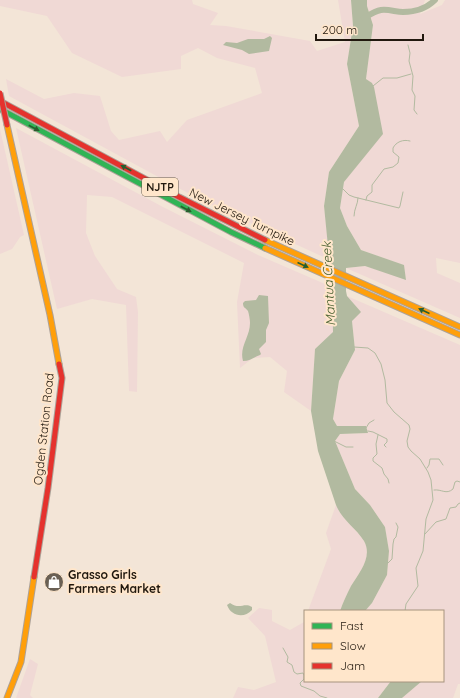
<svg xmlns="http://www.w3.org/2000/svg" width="460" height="698" viewBox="0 0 460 698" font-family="Quicksand,sans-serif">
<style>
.green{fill:#f0d9d5}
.water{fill:#b2baa0}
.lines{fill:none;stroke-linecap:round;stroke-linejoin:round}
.stream{stroke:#b2baa0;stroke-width:1}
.river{stroke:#b2baa0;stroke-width:6}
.fast-casing{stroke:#ada298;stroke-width:7}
.slow-casing{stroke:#ada298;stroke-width:7}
.jam-casing{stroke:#ada298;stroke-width:7}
.fast{stroke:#30b455;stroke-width:5}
.slow{stroke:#ff9f0a;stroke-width:5}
.jam{stroke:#e5322d;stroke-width:5}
.jam-bridge-casing{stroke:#ada298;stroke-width:7;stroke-linecap:butt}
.jam-bridge{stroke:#e5322d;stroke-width:5}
.oneway{fill:#285e2e}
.labels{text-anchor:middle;stroke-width:4;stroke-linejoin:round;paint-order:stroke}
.shield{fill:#ffe6cb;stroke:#645647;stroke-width:1}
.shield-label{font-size:11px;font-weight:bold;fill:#21180e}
.street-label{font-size:12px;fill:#21180e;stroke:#ffe6cb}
.poi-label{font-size:12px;font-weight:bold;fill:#21180e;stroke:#ffe6cb;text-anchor:start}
.water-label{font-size:13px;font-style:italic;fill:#455e2e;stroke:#ffe6cb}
</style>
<rect width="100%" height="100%" fill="#f3e5d7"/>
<!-- green -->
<g class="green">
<path d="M 0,0 L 192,0 L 193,4 L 218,13 L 210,25 L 226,26 L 310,41 L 317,51 L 345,42 L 338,0 L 351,0 L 353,26 L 347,64 L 359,126 L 329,172 L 324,206 L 330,260 L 269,232 L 199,199 L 9,96 L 6,79 L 44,99 L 74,93 L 100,96 L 111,131 L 119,140 L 160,131 L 167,142 L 187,120 L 262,93 L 255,68 L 217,58 L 198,48 L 181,56 L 181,69 L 122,77 L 72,53 L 47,16 L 0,6 Z"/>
<path d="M 367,0 L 425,0 L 420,14 L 442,5 L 445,0 L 460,0 L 460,263 L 436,258 L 437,273 L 460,283 L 460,318 L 346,268 L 365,266 L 406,279 L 403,265 L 361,250 L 347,226 L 340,208 L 344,182 L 382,134 L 372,83 L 366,79 L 373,25 L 367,6 Z"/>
<path d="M 16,128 L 163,207 L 258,255 L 332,287 L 333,332 L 315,349 L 311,411 L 284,392 L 287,371 L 270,357 L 253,358 L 240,368 L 237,302 L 244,263 L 112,197 L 87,195 L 86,233 L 95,256 L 117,289 L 136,297 L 138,312 L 137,392 L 129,391 L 126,305 L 92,299 L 57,309 Z"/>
<path d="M 0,129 L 24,235 L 20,237 L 12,249 L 0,254 Z"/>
<path d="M 347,296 L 460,345 L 460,684 L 458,684 L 453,698 L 402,698 L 422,681 L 443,681 L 443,656 L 444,653 L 443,647 L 443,611 L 365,611 L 372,603 L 387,575 L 389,551 L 385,527 L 370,505 L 355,489 L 335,441 L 340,434 L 368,433 L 366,426 L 337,426 L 333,419 L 339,381 L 355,350 L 352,321 L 360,312 Z"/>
<path d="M 336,505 C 342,520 356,528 364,541 C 373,557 359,573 351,586 C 347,594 343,602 340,611 L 308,611 L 331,549 L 326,533 Z"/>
<path d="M 259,608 L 272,610 L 272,621 L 290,630 L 304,622 L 305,618 L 305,681 L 391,681 L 378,698 L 233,698 L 238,687 L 254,690 L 276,682 L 265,636 L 248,618 Z"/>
<path d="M 30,659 L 38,664 L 30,695 L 33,698 L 16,698 Z"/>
</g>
<!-- water -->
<g class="water">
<path d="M 351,0 L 367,0 L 367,6 L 373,25 L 366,79 L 372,83 L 374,87 L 383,134 L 344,182 L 340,208 L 347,226 L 361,250 L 404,265 L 406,280 L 365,266 L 346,268 L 346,291 L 347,296 L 361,312 L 352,321 L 355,350 L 339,381 L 333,419 L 337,426 L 366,426 L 368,433 L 340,434 L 335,441 L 355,489 L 370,505 L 385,527 L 389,551 L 387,575 L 372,603 L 365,611 L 340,611 C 343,602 347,594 351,586 C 359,573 373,557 364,541 C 356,528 342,520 336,505 L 318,451 L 311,411 L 315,349 L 333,332 L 332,287 L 324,206 L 329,172 L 359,126 L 347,64 L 353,26 Z"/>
<path d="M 270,36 L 272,38 L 269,51 L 249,54 L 242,50 L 223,45 L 226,42 L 237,43 L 248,39 L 264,39 Z"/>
<path d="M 259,295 L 268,296 L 269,323 L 266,330 L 266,342 L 259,349 L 261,354 L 260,355 C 254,357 250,361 243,361 C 239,347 250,337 250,323 C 250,320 249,314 248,311 C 245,307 243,308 243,303 L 245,301 L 256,300 Z"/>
<path d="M 230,603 C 240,610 244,602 252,607 L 252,610 C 244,619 231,616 227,605 Z"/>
<path d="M 391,681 L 422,681 L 402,698 L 378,698 Z"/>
</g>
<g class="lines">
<!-- stream -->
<g class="stream">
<path d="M 408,45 L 410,53 L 409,61 L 413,76 L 412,90 L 415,96 L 414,110 L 417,114"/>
<path d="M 373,86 L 383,78 L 397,78 L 411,74"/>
<path d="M 343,189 L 349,195 L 354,197 L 399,208 L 400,206 L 403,192"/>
<path d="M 366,200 L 367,196 L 372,192 L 372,185 L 384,169 L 393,167 L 398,163 L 399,157 L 393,152 L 393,148 C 396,142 403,139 410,141"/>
<path d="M 354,216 C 354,209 358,204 358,198"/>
<path d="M 354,347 L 368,348 L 375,353 L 381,364 L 385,380 L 387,403 L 394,412 L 409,425 L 410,429 L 407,441 L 408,447 L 411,451 L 420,459 L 428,472 L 431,480 L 433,500 L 426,519 L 423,551 L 416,568 L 418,586 L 406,604 L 405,611"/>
<path d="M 366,428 L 369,423 L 374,420"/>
<path d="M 368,431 L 373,432 L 387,439 L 387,442 L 384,445 L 386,447"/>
<path d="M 378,435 L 376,444 L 377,454 L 373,458 L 373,461 L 382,468 L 384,474 L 388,479 L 389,483"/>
<path d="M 334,441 L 346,447 L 353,447"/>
<path d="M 427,468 L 429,465 L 430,459 L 439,459 L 443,465"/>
<path d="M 434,490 C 442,489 446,495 453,489 L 455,482 L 457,481 L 460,482"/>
<path d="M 425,534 L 436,522 L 446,519 L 450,508 L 456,507 L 458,504 L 460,503"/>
<path d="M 387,564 L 392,559 L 393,544 L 394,539 L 396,537 L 398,527 L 396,523"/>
<path d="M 283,648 L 288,657 L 287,662 L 292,665 L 294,672 L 297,674 L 303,673 L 304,675 L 304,679 L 300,683 L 301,686 L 314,691 L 320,696 L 327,698"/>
</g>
<!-- river -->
<path class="river" d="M 364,18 C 369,15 375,11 381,10 C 389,9 396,12 403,12 C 415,12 427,8 435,0"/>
<!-- fast casing -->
<g class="fast-casing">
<path id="fast" d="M 0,109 L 231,232 L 265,248"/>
</g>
<!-- slow casing -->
<g class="slow-casing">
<g id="slow">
<path d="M 7,125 L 50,315 L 59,364"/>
<path d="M 265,240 L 460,327"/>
<path d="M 265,248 L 460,335"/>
<path d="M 7,698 L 21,662 L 34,577"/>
</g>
</g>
<!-- jam casing -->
<g class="jam-casing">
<g id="jam">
<path d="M 0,101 L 179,197 L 265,240"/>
<path d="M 34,577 L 48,488 L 62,378 L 59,364"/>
</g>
</g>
<!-- fast -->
<use href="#fast" class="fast"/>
<!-- slow -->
<use href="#slow" class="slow"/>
<!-- jam -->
<use href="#jam" class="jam"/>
<!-- jam-bridge casing -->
<g class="jam-bridge-casing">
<path id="jam-bridge" d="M 0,93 L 7,125"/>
</g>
<!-- jam-bridge -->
<use href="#jam-bridge" class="jam-bridge"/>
</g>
<!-- one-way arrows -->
<defs><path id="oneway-solid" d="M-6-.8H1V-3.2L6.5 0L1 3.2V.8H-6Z"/></defs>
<g class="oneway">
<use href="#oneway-solid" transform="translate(34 128) rotate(28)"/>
<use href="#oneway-solid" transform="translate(126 168) rotate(-152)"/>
<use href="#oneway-solid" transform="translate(186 209) rotate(28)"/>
<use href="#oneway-solid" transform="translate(303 265) rotate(24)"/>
<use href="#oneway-solid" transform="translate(424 311) rotate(-156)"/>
</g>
<!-- icons -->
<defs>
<g id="shop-disc" transform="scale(1)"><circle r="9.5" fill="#6a6054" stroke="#ffe6cb"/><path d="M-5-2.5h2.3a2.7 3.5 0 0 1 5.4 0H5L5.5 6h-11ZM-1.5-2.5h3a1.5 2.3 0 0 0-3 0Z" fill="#fff"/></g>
</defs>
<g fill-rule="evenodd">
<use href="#shop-disc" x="54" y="582"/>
</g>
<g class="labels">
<!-- shield labels -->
<rect class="shield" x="142" y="178" width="36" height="18" rx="3"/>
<g class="shield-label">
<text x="160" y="191">NJTP</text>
</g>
<!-- street labels -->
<g class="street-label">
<text transform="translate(242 217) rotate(26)" y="4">New Jersey Turnpike</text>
<text transform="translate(44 429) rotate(-84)" y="4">Ogden Station Road</text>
</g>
<!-- poi labels -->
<g class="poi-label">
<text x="68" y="579">Grasso Girls<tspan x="68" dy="14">Farmers Market</tspan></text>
</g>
<!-- water labels -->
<g class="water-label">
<text transform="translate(328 284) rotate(-93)" y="5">Mantua Creek</text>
</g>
</g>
<!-- legend -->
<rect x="304" y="610" width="140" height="72" fill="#ffe6cb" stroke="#a6947f"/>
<rect x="312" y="623" width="20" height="6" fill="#30b455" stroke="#a6947f"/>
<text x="340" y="630" font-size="12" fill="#21180e">Fast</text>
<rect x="312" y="643" width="20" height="6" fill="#ff9f0a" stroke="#a6947f"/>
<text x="340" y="650" font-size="12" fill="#21180e">Slow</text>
<rect x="312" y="663" width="20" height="6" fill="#e5322d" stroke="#a6947f"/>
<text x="340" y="670" font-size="12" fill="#21180e">Jam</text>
<!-- scale -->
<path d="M316 34v6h107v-6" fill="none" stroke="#21180e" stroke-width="2"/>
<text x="322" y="34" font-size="12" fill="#21180e" stroke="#ffe6cb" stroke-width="3" paint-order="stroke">200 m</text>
</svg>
